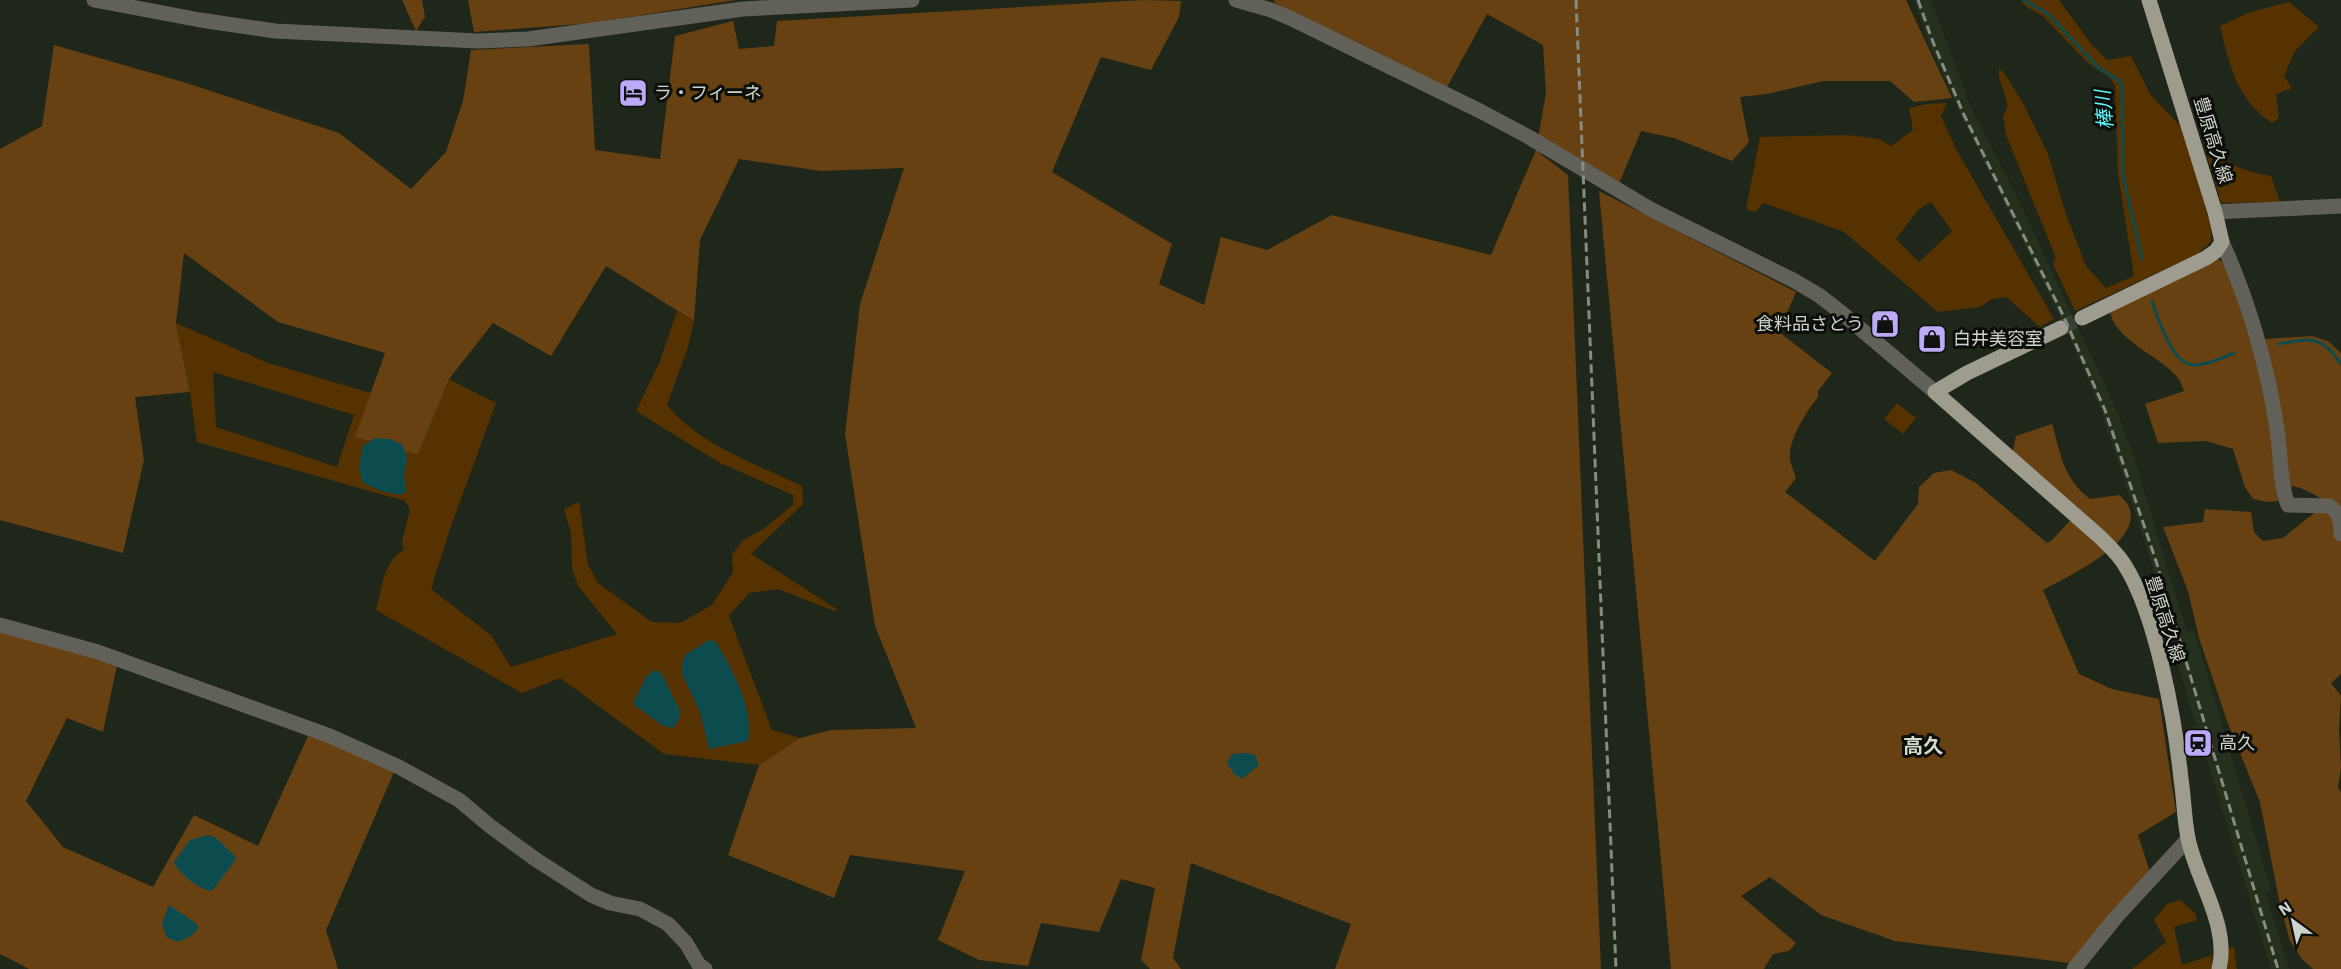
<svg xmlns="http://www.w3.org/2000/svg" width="2341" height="969" viewBox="0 0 2341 969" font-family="'IBM Plex Sans','Noto Sans JP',sans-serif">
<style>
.built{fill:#26301f}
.green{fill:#563200;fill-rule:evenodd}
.forest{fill:#674112}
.water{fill:#0d4c4e}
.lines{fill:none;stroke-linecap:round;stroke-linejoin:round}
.stream{stroke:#0d4c4e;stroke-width:3}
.major-tunnel{stroke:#394035;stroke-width:15;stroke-dasharray:15 8;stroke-linecap:butt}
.minor{stroke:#616059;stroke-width:15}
.major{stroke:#9e9c8f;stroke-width:15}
.rail{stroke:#868c82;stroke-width:3;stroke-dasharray:9 4.5;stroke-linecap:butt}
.labels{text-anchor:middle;stroke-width:6;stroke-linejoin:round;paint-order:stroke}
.poi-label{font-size:18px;fill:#ced3cb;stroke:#0b0e09;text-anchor:start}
.street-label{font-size:18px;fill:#ced3cb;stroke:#0b0e09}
.water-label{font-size:20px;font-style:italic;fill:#5af8fb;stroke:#0b0e09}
.neighbourhood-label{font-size:20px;font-weight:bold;fill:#d2dbcc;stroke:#0b0e09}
</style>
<rect width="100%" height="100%" fill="#1f261a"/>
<!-- built -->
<path class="built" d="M 1914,0 L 1931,0 L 1972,110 L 2014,191 L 2114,404 L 2132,451 L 2187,632 L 2194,630 L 2271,890 L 2265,892 L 2289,969 L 2271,969 L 2206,757 L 2194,759 L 2186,729 L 2196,726 L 2170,637 L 2175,634 L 2101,411 L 2070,338 L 1961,115 L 1929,44 Z"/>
<!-- green -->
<g class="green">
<path d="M 2021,0 L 2059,0 L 2092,45 L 2107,60 L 2131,56 L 2150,94 L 2184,130 L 2211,228 L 2211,241 L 2198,254 L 2075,311 L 2053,264 L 2056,258 L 2006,135 L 2003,116 L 2008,106 L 1999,77 L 1999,69 L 2004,73 L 2023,103 L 2048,154 L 2066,214 L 2086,266 L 2106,288 L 2134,276 L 2118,174 L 2115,86 L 2111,79 L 2086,61 L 2043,16 L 2025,6 Z"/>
<path d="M 2289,2 L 2319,27 L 2295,51 L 2284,76 L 2292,88 L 2276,94 L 2279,118 L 2272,123 C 2237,100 2229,64 2220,26 L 2250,12 Z"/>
<path d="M 1947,103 L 1941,116 L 1956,149 L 2054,319 L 2040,327 L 2006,297 L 1992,299 L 1980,307 L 1938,312 L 1844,232 L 1763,203 L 1755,212 L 1746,209 L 1760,137 L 1847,135 L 1879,139 L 1891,146 L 1913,130 L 1909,108 L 1926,104 ZM 1931,202 L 1952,231 L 1919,262 L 1896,239 L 1919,209 Z"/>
<path d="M 2204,145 C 2230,165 2239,170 2271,176 L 2280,202 L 2221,203 Z"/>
<path d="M 677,311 L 694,321 L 688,347 L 667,405 C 699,445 757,464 802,486 L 803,504 L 751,554 L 838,610 L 834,611 L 778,589 L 749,593 L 729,616 L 772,730 L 800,738 L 759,765 L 664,754 L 560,678 L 522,693 L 376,610 C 382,589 383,561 404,550 L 402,541 L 410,510 L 405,501 L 197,442 L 190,392 L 176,323 L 268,363 L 371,393 L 356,437 L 418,455 L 449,379 L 496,403 L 449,532 L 431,589 L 491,635 L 511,667 L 617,634 L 578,586 L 572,568 L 571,533 L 564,509 L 579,502 L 588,564 L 598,583 L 652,622 L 680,623 L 712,605 L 733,572 L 732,555 L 742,541 L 763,529 L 793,505 L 793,495 L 720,463 L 636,411 L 660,361 ZM 213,372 L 354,415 L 337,467 L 216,427 Z"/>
<path d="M 1897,403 L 1916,418 L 1903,434 L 1884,419 Z"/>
<path d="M 2180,900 L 2195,913 L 2197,920 L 2174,927 L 2182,965 L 2212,955 L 2212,969 L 2132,969 L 2166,942 L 2154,920 L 2167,904 Z"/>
<path d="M 2234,947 L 2237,969 L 2226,969 L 2228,948 Z"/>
</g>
<!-- forest -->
<g class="forest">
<path d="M 402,0 L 422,0 L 425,17 L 416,31 Z"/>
<path d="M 468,0 L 736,0 L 592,23 L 474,32 Z"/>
<path d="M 1144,0 L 1181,1 L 1179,17 L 1151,70 L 1101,57 L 1052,172 L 1172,244 L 1159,284 L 1204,305 L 1221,237 L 1267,250 L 1332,215 L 1491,255 L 1536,150 L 1546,93 L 1543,45 L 1487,14 L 1447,87 L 1275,3 L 1274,0 L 1906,0 L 1952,98 L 1914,102 L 1890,81 L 1823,81 L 1767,94 L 1740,97 L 1749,142 L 1732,161 L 1674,138 L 1641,131 L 1618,186 L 1538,152 L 1568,175 L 1601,969 L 1335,969 L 1351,924 L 1191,863 L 1173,958 L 1181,969 L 1150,969 L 1141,960 L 1155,888 L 1121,879 L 1099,932 L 1041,923 L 1028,966 L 979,960 L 938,940 L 965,871 L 850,855 L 834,898 L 728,855 L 759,765 L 800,738 L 831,730 L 916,728 L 875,626 L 845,434 L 860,304 L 904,168 L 821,171 L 739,159 L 700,240 L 694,321 L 606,266 L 551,356 L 493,323 L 449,379 L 418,455 L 355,437 L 385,353 L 278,322 L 184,253 L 176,323 L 190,392 L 135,397 L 144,460 L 123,553 L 0,520 L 0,149 L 42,126 L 54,45 L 183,82 L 339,133 L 411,189 L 446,152 L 463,101 L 471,50 L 589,44 L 595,150 L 660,159 L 675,36 L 733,21 L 739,49 L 774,46 L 777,21 Z"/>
<path d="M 1599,191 L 1796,292 L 1779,332 L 1832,373 L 1818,391 L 1818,397 C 1807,411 1788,440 1790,459 C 1791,465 1794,472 1796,478 L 1785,492 L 1875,561 L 1918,504 L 1919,487 L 1934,473 L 1951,470 L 1976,483 L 2047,543 L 2052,540 L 2077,513 L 2012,455 L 2016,436 L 2052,424 C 2061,455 2063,478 2090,499 L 2119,495 C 2122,498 2126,501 2128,505 C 2147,541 2066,577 2043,590 L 2079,674 L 2112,689 L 2159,699 L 2176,812 L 2138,835 L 2151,875 L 2070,963 L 1895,941 L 1821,915 L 1770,877 L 1741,896 L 1796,943 L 1789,951 L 1773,954 L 1764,969 L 1671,969 Z"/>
<path d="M 2218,259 L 2227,265 L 2250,340 L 2312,336 L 2328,341 L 2341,353 L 2341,674 L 2331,683 L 2341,696 L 2339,729 L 2341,768 L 2338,787 L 2341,793 L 2341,969 L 2313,969 L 2302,959 L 2290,941 L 2280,905 L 2260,802 L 2227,721 L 2199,638 L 2188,591 L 2163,527 L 2203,522 L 2205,509 L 2251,512 L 2254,532 L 2263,541 L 2283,538 L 2314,513 L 2320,498 C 2306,490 2293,482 2278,489 L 2278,501 L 2267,502 L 2253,499 L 2245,487 L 2233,449 L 2206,441 L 2158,443 L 2145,404 L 2184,391 C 2182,387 2181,381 2178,378 C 2161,356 2113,340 2110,310 Z"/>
<path d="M 0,630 L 117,665 L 103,732 L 67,718 L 26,801 L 63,847 L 153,887 L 194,815 L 258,846 L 308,736 L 353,750 L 394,772 L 326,930 L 338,969 L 29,969 L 0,954 Z"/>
</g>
<!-- water -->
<g class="water">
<path d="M 375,438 L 389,439 L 402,444 L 407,457 L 404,475 L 406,491 L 401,495 L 381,491 L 363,483 L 359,468 L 363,446 Z"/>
<path d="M 709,640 L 716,642 C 731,667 755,711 748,741 L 709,749 L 700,712 L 682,674 L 682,663 L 685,655 Z"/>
<path d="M 655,670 L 662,674 L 680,711 L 679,719 L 673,728 L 663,726 L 633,704 L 646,677 Z"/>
<path d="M 1245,753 L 1255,755 L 1259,765 L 1242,779 L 1234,774 L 1227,763 L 1232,754 Z"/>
<path d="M 208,835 L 216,838 L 237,858 L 212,891 C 198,889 180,875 174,862 L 190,840 Z"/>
<path d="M 169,905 L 197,924 L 198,929 L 191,936 L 178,942 L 166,937 L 162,923 Z"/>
</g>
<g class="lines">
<!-- stream -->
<g class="stream">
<path d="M 2024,0 L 2048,14 L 2100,69 L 2120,81 L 2122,87 L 2123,176 L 2142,259"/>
<path d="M 2152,301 C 2158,318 2172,365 2194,365 C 2207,365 2222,358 2234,353"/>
<path d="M 2279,344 C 2310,338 2322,335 2341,364"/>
</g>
<!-- major-tunnel -->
<path class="major-tunnel" d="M 2061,328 L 2082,318"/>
<!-- minor -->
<g class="minor">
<path d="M 94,0 L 200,20 L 275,31 L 478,41 L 528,39 L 743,9 L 912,0"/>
<path d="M 1236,0 L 1271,10 L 1290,18 L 1480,111 L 1527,136 L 1652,210 L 1793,280 L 1820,296 L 1843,314 L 1935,392"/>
<path d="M 2215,212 L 2341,206"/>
<path d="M 2222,242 C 2247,297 2267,364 2276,423 C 2281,448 2279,482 2288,505 L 2330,506 C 2340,514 2341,522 2341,534"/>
<path d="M 0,625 L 98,652 L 330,736 L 397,766 L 459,800 L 490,826 L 535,859 L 591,895 L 610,903 L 640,909 L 668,924 L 686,943 L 699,965 L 705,969"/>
<path d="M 2074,969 L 2117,916 L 2188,839"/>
</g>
<!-- major -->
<g class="major">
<path d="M 2082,318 L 2206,258 L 2216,251 L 2222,242 L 2215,212 L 2149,0"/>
<path d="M 2061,328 L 1967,373 L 1935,392 L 2100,537 C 2108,545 2118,554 2124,564 C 2156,613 2175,720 2181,779 C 2184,798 2184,818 2188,838 C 2196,880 2230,925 2219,969"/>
</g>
<!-- rail -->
<g class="rail">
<path d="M 1576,0 L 1616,969"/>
<path d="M 1918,0 L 1933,42 L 1964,115 L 2063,315 L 2105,410 L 2156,561 L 2278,969"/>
</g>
</g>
<!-- icons -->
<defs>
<g id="hotel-square" transform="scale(1.5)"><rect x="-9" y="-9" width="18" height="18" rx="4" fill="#bcaaf6" stroke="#0b0e09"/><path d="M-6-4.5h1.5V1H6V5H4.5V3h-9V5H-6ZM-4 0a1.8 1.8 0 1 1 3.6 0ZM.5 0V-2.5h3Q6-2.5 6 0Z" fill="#111"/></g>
<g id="shop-square" transform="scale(1.5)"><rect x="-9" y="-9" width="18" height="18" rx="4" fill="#bcaaf6" stroke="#0b0e09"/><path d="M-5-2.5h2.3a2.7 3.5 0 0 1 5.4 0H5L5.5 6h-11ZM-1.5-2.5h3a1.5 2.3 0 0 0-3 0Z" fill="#111"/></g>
<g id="station-square" transform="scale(1.5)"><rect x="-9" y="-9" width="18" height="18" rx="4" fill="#bcaaf6" stroke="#0b0e09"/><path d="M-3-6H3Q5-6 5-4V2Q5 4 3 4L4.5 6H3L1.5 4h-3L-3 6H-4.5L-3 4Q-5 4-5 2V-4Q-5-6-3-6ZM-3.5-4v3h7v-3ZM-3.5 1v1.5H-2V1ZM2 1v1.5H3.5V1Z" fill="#111"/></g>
</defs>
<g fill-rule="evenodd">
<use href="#hotel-square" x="633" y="93"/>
<use href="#shop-square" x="1885" y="324"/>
<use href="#shop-square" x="1932" y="339"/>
<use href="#station-square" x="2198" y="743"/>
</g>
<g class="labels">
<!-- poi labels -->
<g class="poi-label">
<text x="654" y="99">ラ・フィーネ</text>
<text x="1864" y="330" text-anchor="end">食料品さとう</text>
<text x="1953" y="345">白井美容室</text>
<text x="2219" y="749">高久</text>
</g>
<!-- street labels -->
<g class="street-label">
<text transform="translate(2213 140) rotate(73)" y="6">豊原高久線</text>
<text transform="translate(2165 619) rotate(72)" y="6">豊原高久線</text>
</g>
<!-- water labels -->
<g class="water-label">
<text transform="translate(2104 110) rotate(-95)" y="7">棒川</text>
</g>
<!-- neighbourhood labels -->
<g class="neighbourhood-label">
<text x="1923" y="753">高久</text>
</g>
</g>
<!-- north arrow -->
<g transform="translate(2293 921) rotate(327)" stroke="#0b0e09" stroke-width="4.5" paint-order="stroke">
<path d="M0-4.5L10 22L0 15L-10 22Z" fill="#ced3cb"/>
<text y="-9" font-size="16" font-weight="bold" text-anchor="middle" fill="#ced3cb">N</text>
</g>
</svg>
